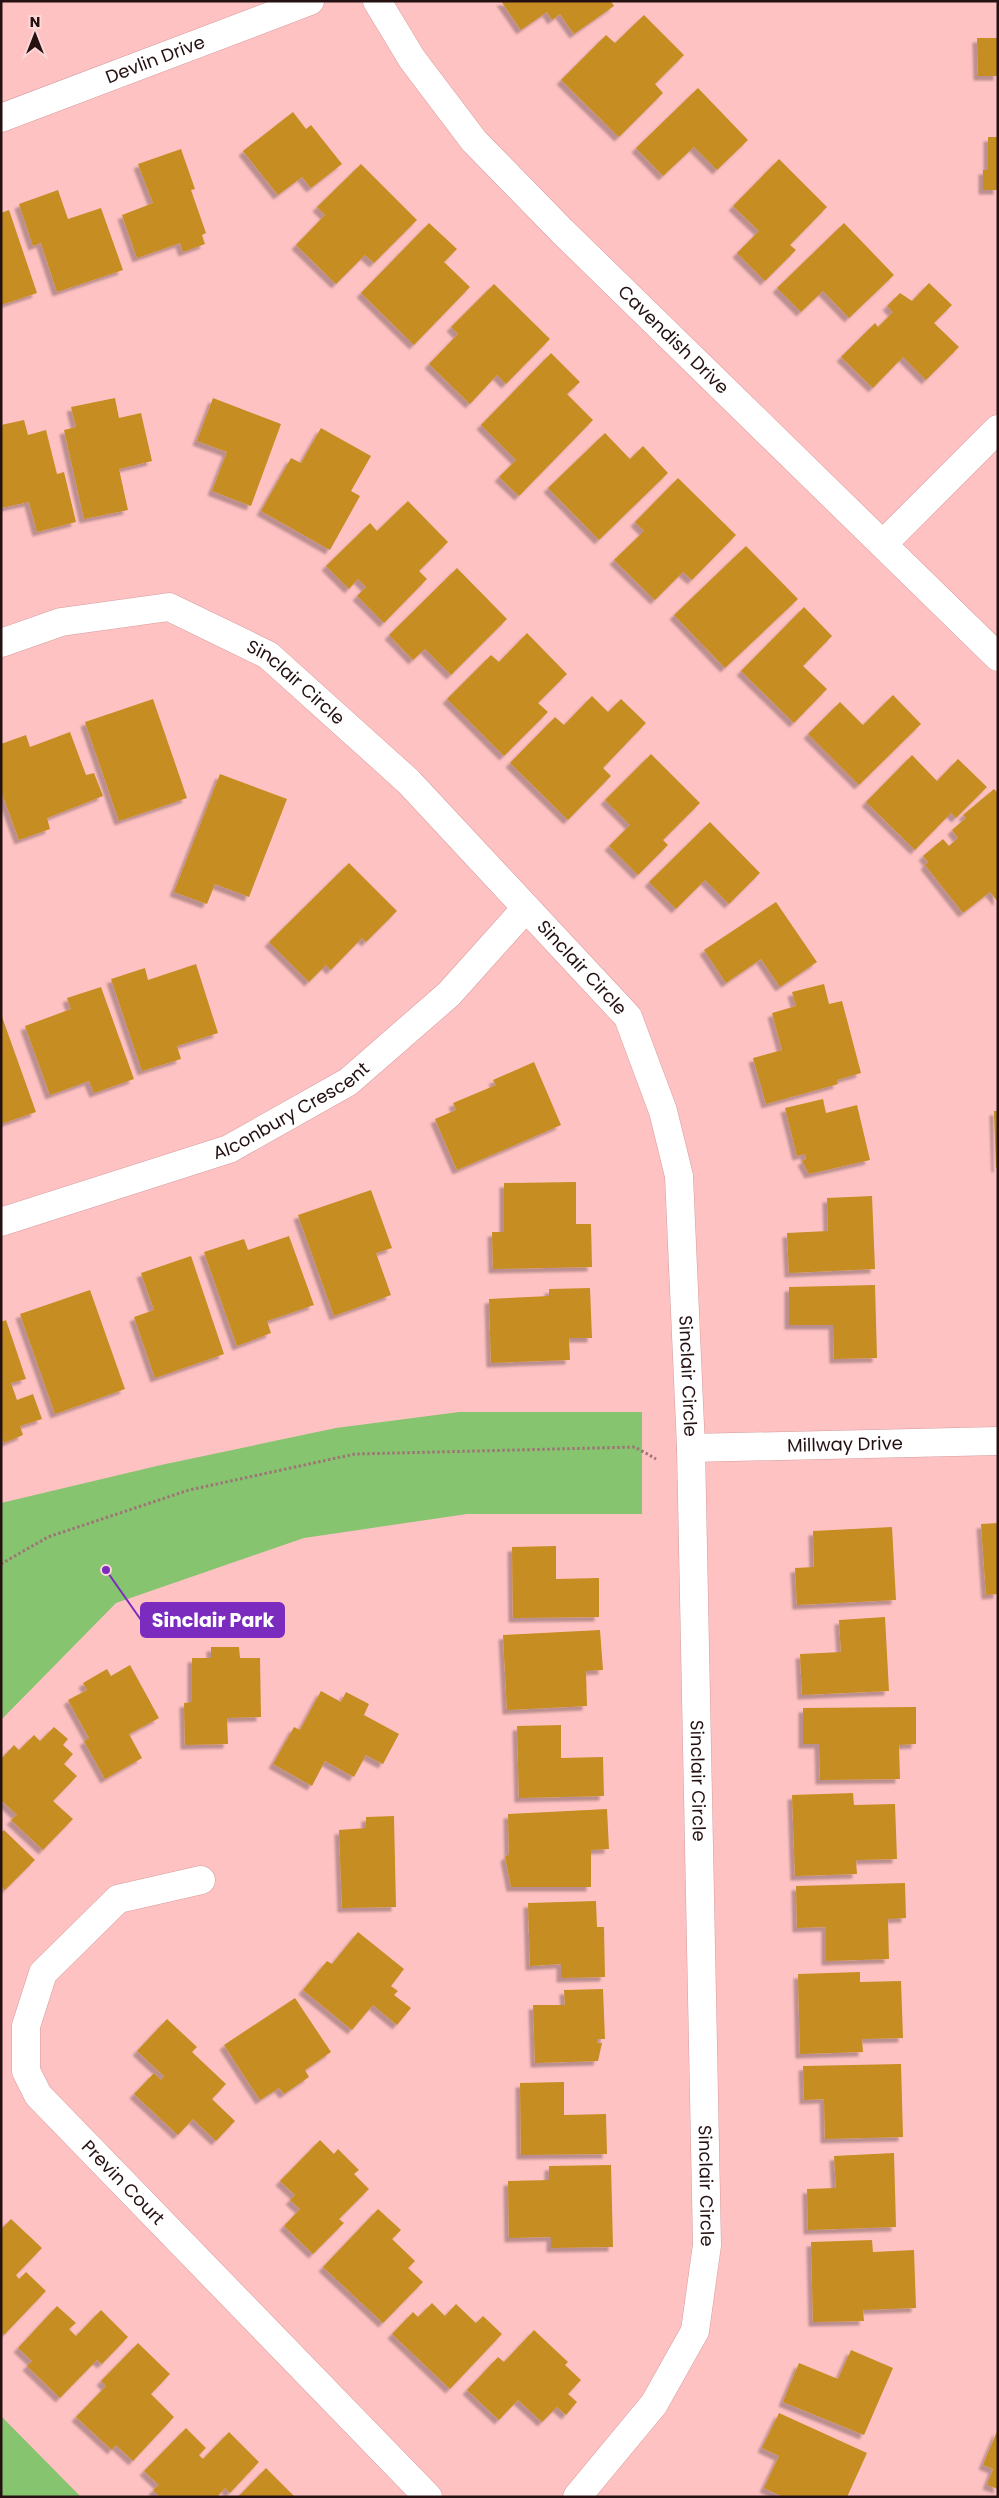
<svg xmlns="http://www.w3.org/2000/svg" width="999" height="2498" viewBox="0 0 999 2498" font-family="Poppins,sans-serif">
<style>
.green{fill:#86c470}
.building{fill:#c68d21;filter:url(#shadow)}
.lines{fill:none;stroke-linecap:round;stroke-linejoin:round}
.minor-casing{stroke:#d69c9d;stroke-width:29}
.tertiary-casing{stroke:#d69c9d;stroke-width:29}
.path{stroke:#9f7475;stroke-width:3;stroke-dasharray:2.5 2.5;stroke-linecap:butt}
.minor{stroke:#fff;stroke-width:28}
.tertiary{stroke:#fff;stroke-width:28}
.labels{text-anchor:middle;stroke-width:4;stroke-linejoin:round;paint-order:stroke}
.street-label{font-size:18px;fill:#251111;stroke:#fcd7d7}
.leader{fill:none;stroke:#7b2cbf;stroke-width:2}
.callout-dot{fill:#7b2cbf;stroke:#fcd7d7;stroke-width:2}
.callout{fill:#7b2cbf;stroke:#7b2cbf;stroke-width:2}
.callout-label{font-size:19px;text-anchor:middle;font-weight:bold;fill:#fff}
</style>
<defs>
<filter id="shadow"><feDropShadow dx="-4.5" dy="4.5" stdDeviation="1" flood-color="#0004"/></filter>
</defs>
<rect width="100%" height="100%" fill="#ffc2c3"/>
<!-- green -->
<g class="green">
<path d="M 459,1412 L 642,1412 L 642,1514 L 467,1514 L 304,1538 L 116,1603 L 1,1720 L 1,1503 L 161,1465 L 336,1428 Z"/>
<path d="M 1,2416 L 81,2497 L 1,2497 Z"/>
</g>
<!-- building -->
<g class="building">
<path d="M 501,1 L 611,1 L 614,6 L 574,34 L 560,14 L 552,20 L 547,12 L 521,30 Z"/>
<path d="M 644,15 L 684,55 L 655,84 L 663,93 L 619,137 L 561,80 L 606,35 L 615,43 Z"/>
<path d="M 977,38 L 998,38 L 998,76 L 978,76 Z"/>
<path d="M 698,88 L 748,140 L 717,170 L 694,147 L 663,176 L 636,148 Z"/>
<path d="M 293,112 L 306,129 L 311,125 L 342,164 L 311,188 L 302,177 L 278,195 L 243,151 Z"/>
<path d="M 988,137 L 998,137 L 998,190 L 983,190 L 983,170 L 988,170 Z"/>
<path d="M 181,149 L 195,189 L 191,190 L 206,233 L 202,235 L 205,244 L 183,252 L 180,243 L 137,258 L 122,215 L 153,203 L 138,164 Z"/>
<path d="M 779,159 L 827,207 L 790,245 L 796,250 L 765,281 L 737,253 L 759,231 L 733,206 Z"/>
<path d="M 361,164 L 417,220 L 374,263 L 365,255 L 336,284 L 296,245 L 325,215 L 317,207 Z"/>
<path d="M 58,190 L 68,219 L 101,208 L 123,270 L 57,292 L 41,243 L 33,246 L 19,204 Z"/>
<path d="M 9,210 L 37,293 L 1,305 L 1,213 Z"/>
<path d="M 429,223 L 457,249 L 444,262 L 470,287 L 414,345 L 361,293 Z"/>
<path d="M 844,223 L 894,275 L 849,318 L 823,291 L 801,312 L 777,288 Z"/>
<path d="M 929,283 L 952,305 L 934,323 L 959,347 L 926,380 L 903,357 L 873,388 L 841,357 L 875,323 L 878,327 L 893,312 L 887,306 L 900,293 L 912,301 Z"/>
<path d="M 494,284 L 550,339 L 506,384 L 497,375 L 470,404 L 429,364 L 458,334 L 451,327 Z"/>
<path d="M 551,353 L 580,382 L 567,394 L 593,420 L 519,496 L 499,477 L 516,460 L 481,425 Z"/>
<path d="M 115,398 L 119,418 L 141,413 L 152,461 L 119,469 L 128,510 L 84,519 L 64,430 L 76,427 L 71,407 Z"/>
<path d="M 213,398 L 281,424 L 251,506 L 212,491 L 227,452 L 197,441 Z"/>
<path d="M 24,420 L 28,435 L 46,430 L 57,474 L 64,472 L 76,522 L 37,532 L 29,502 L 1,508 L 1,425 Z"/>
<path d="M 321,428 L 371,456 L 351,491 L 360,496 L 330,550 L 261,511 L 291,458 L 301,463 Z"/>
<path d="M 605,433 L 630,459 L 643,446 L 668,473 L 599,540 L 548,488 Z"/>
<path d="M 678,478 L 736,535 L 692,580 L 683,572 L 655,600 L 614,560 L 644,531 L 635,522 Z"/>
<path d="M 408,501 L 448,542 L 419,571 L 427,579 L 384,623 L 357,596 L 366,587 L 358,579 L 349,589 L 326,566 L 370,523 L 377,531 Z"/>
<path d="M 746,546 L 798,599 L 725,668 L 674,615 Z"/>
<path d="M 457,568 L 507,619 L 451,675 L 425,649 L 413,660 L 389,635 Z"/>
<path d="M 804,607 L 832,636 L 803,666 L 827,689 L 794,723 L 741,671 Z"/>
<path d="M 527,633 L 567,674 L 538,703 L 548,712 L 504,756 L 447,699 L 491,655 L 499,662 Z"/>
<path d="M 893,695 L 921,724 L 859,785 L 808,734 L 840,702 L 863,725 Z"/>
<path d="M 592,696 L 608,712 L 621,699 L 646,723 L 603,768 L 611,776 L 568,820 L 510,763 L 555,717 L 564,725 Z"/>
<path d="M 153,699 L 187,798 L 119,821 L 85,722 Z"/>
<path d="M 70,732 L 86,775 L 94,773 L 103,796 L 47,818 L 50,829 L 19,840 L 1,791 L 1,744 L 26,735 L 30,747 Z"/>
<path d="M 651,754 L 700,803 L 663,840 L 668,845 L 638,875 L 609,846 L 630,825 L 605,800 Z"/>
<path d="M 912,755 L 937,781 L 958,759 L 987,787 L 956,818 L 951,813 L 915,850 L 866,802 Z"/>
<path d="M 220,774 L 287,799 L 249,897 L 215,884 L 207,904 L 174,892 Z"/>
<path d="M 994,789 L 998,793 L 998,902 L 990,892 L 963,913 L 925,865 L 928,862 L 923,856 L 943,839 L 949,846 L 958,838 L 952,830 L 966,818 L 963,815 Z"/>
<path d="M 710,822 L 760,873 L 729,904 L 705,880 L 676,909 L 649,882 Z"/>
<path d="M 349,863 L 397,911 L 366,942 L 362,938 L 331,970 L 326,965 L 309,982 L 269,942 Z"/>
<path d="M 776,902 L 817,962 L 780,987 L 761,959 L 726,983 L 704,950 Z"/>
<path d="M 196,964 L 218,1033 L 177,1046 L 181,1059 L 142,1071 L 111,979 L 145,968 L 148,980 Z"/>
<path d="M 824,984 L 829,1004 L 842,1001 L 861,1073 L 837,1080 L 838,1084 L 766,1104 L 753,1058 L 782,1050 L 772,1013 L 796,1006 L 792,992 Z"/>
<path d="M 101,987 L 134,1079 L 94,1093 L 89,1081 L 50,1095 L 25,1026 L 71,1009 L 67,998 Z"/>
<path d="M 1,1014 L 36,1112 L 1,1124 Z"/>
<path d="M 534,1062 L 561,1125 L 457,1170 L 435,1119 L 456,1110 L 453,1103 L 496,1085 L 493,1080 Z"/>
<path d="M 823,1099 L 826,1113 L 857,1105 L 870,1160 L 809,1174 L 802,1161 L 806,1159 L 805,1154 L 797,1156 L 785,1108 Z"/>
<path d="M 994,1111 L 998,1111 L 998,1168 L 996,1168 Z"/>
<path d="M 576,1182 L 576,1224 L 591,1224 L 592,1267 L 493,1269 L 492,1232 L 504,1232 L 504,1183 Z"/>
<path d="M 371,1190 L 392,1248 L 376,1253 L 391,1295 L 334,1316 L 298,1215 Z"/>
<path d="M 872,1196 L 875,1269 L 789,1273 L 787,1233 L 828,1231 L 827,1198 Z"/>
<path d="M 289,1236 L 314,1305 L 267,1321 L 271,1333 L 237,1346 L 204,1252 L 244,1239 L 248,1250 Z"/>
<path d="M 191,1256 L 224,1354 L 155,1378 L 134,1317 L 154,1310 L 141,1273 Z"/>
<path d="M 875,1285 L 877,1358 L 834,1359 L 833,1325 L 789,1325 L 789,1287 Z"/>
<path d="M 590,1288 L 592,1338 L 569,1338 L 570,1360 L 491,1363 L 489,1299 L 549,1296 L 549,1289 Z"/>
<path d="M 90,1290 L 125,1389 L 55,1414 L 20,1314 Z"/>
<path d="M 6,1320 L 26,1379 L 11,1383 L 17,1400 L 33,1394 L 42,1419 L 20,1426 L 23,1435 L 4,1443 L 1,1435 L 1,1322 Z"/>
<path d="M 998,1523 L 998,1594 L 986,1595 L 981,1524 Z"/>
<path d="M 892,1527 L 896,1600 L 797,1605 L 795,1568 L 814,1567 L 813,1531 Z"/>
<path d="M 556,1546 L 556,1579 L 599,1578 L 599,1617 L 513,1618 L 512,1547 Z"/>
<path d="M 885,1617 L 889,1691 L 802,1695 L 800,1654 L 841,1652 L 839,1620 Z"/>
<path d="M 600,1630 L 603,1670 L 586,1671 L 587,1706 L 507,1710 L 503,1635 Z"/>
<path d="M 211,1647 L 239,1647 L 240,1658 L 260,1658 L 261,1717 L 227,1718 L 228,1744 L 185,1745 L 184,1703 L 192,1702 L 192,1658 L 211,1658 Z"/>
<path d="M 130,1665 L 159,1718 L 129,1734 L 142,1758 L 105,1779 L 84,1741 L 89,1738 L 68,1700 L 87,1690 L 83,1683 L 107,1669 L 111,1676 Z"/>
<path d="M 321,1691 L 341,1702 L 346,1692 L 369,1704 L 364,1715 L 399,1734 L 383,1764 L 366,1755 L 354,1777 L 325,1761 L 312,1786 L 273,1764 L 294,1727 L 300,1730 Z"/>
<path d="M 916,1707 L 916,1744 L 899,1745 L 900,1779 L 820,1780 L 819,1744 L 803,1744 L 803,1708 Z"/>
<path d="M 561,1725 L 561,1758 L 603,1757 L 604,1796 L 519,1798 L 517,1726 Z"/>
<path d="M 54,1727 L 68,1739 L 63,1745 L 73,1754 L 64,1764 L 77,1776 L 53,1801 L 73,1819 L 43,1850 L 11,1820 L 17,1815 L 1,1800 L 1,1759 L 14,1745 L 19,1750 L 34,1735 L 40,1741 Z"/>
<path d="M 853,1793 L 854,1805 L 895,1804 L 897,1859 L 856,1860 L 857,1874 L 795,1876 L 792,1795 Z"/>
<path d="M 607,1809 L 609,1849 L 591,1850 L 591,1887 L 511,1887 L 505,1857 L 509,1854 L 508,1814 Z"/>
<path d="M 394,1816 L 396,1907 L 342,1908 L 339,1830 L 366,1828 L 366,1817 Z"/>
<path d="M 4,1830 L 35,1860 L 5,1890 L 1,1887 L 1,1833 Z"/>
<path d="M 905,1883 L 906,1918 L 888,1919 L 889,1959 L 826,1961 L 826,1927 L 797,1928 L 796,1886 Z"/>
<path d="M 596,1901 L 597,1927 L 604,1927 L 605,1977 L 561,1978 L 561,1964 L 530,1966 L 528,1903 Z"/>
<path d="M 358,1932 L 404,1969 L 391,1986 L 398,1991 L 394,1995 L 411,2008 L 397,2025 L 373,2005 L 352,2030 L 303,1990 L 327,1961 L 332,1964 Z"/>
<path d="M 860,1972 L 860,1982 L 901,1981 L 903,2038 L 862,2039 L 863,2052 L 800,2054 L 798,1974 Z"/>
<path d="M 603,1989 L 605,2039 L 597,2039 L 597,2043 L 602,2043 L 598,2061 L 535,2063 L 533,2005 L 565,2005 L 564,1990 Z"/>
<path d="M 295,1998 L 331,2052 L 305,2070 L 309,2077 L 284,2094 L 279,2088 L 260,2100 L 224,2045 Z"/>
<path d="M 167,2019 L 197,2047 L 192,2052 L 226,2084 L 212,2099 L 235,2121 L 216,2141 L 193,2119 L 178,2135 L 134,2094 L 154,2073 L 161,2080 L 164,2076 L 137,2051 Z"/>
<path d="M 901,2064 L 903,2137 L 825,2139 L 824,2099 L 804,2100 L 803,2066 Z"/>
<path d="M 564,2082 L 564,2115 L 606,2114 L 607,2154 L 521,2155 L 520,2083 Z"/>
<path d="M 320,2140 L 334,2154 L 338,2149 L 359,2170 L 354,2174 L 369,2189 L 339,2219 L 344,2223 L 313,2254 L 284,2226 L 300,2209 L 290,2200 L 295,2195 L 280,2181 Z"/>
<path d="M 894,2153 L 896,2227 L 808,2230 L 807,2189 L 836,2188 L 834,2156 Z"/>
<path d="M 611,2165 L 613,2247 L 551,2248 L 551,2237 L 509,2238 L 508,2181 L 549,2180 L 549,2166 Z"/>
<path d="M 378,2209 L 401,2230 L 392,2239 L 415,2261 L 408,2268 L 423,2282 L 383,2323 L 323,2267 Z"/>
<path d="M 11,2219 L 42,2248 L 16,2275 L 19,2279 L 26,2272 L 46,2291 L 4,2335 L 1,2332 L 1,2229 Z"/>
<path d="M 872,2240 L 873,2252 L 914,2250 L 916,2308 L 863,2310 L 864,2321 L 813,2322 L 811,2242 Z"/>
<path d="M 432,2303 L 445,2316 L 456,2304 L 476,2323 L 483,2316 L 502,2334 L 450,2389 L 392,2334 L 413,2312 L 418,2317 Z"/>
<path d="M 57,2306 L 76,2323 L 69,2329 L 76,2336 L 101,2310 L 128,2337 L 102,2364 L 97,2360 L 60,2398 L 27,2366 L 32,2361 L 18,2348 Z"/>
<path d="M 534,2330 L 568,2362 L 565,2365 L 581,2380 L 568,2394 L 577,2402 L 566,2415 L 557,2407 L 542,2422 L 518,2400 L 499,2420 L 467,2390 L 498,2357 L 504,2362 Z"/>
<path d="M 138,2343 L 170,2374 L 151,2394 L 174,2417 L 133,2461 L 116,2445 L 112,2450 L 76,2417 L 106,2386 L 101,2381 Z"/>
<path d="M 851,2350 L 893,2368 L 864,2435 L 783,2402 L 799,2363 L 838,2379 Z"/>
<path d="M 779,2413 L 867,2453 L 847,2497 L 783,2497 L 764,2488 L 779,2456 L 762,2448 Z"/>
<path d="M 186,2428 L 206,2448 L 199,2455 L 203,2459 L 229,2432 L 259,2462 L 230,2493 L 225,2488 L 217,2497 L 160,2497 L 153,2490 L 159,2485 L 144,2471 Z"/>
<path d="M 998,2429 L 998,2489 L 987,2485 L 993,2469 L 983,2465 Z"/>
<path d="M 266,2468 L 295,2497 L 238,2497 Z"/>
</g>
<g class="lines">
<!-- minor casing -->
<g class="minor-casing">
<g id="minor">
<path id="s1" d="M 1,118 L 310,1"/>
<path d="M 883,544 L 998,429"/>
<path id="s2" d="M 1,643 L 61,622 L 169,607 L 268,655 L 408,781 L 628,1017 L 663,1111 L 679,1176 L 691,1448 L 707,2245 L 695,2331 L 654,2404 L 577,2497"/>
<path id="s3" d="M 1,1222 L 229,1149 L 348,1082 L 449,994 L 526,908"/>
<path id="s4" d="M 691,1448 L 998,1441"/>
<path id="s5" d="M 201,1880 L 118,1899 L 43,1973 L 26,2026 L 26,2071 L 38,2095 L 428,2497"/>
</g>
</g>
<!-- tertiary casing -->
<g class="tertiary-casing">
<g id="tertiary">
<path id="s6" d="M 377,1 L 412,59 L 474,141 L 562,231 L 998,657"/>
</g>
</g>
<!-- path -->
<path class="path" d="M 1,1564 L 48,1537 L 189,1490 L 355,1454 L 635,1447 L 656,1459"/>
<!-- minor -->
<use href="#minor" class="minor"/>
<!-- tertiary -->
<use href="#tertiary" class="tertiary"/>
</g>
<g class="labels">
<!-- street labels -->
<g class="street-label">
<text dy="6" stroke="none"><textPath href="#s1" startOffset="165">Devlin Drive</textPath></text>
<text dy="6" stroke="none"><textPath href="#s6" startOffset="452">Cavendish Drive</textPath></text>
<text dy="6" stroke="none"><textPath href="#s2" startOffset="321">Sinclair Circle</textPath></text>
<text dy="6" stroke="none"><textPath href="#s2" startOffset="726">Sinclair Circle</textPath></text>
<text dy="6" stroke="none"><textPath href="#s3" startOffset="312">Alconbury Crescent</textPath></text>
<text dy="6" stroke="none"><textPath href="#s2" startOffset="1161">Sinclair Circle</textPath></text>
<text dy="6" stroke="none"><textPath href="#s4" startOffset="154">Millway Drive</textPath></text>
<text dy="6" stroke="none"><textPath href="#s2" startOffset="1566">Sinclair Circle</textPath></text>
<text dy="6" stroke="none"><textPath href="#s5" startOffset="440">Previn Court</textPath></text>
<text dy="6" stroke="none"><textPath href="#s2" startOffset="1971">Sinclair Circle</textPath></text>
</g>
</g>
<!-- callouts -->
<path class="leader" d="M106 1570L141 1620"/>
<circle class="callout-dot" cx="106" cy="1570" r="5"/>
<rect class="callout" x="141" y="1603" width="143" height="34" rx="5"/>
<g class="callout-label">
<text x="213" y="1627">Sinclair Park</text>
</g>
<!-- border -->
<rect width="999" height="2498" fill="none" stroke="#251111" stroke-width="5"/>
<!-- north arrow -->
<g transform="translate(35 35)" stroke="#fcd7d7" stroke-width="4" paint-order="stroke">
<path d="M0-4L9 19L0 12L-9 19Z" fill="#251111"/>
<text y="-8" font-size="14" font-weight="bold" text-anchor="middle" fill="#251111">N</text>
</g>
</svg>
